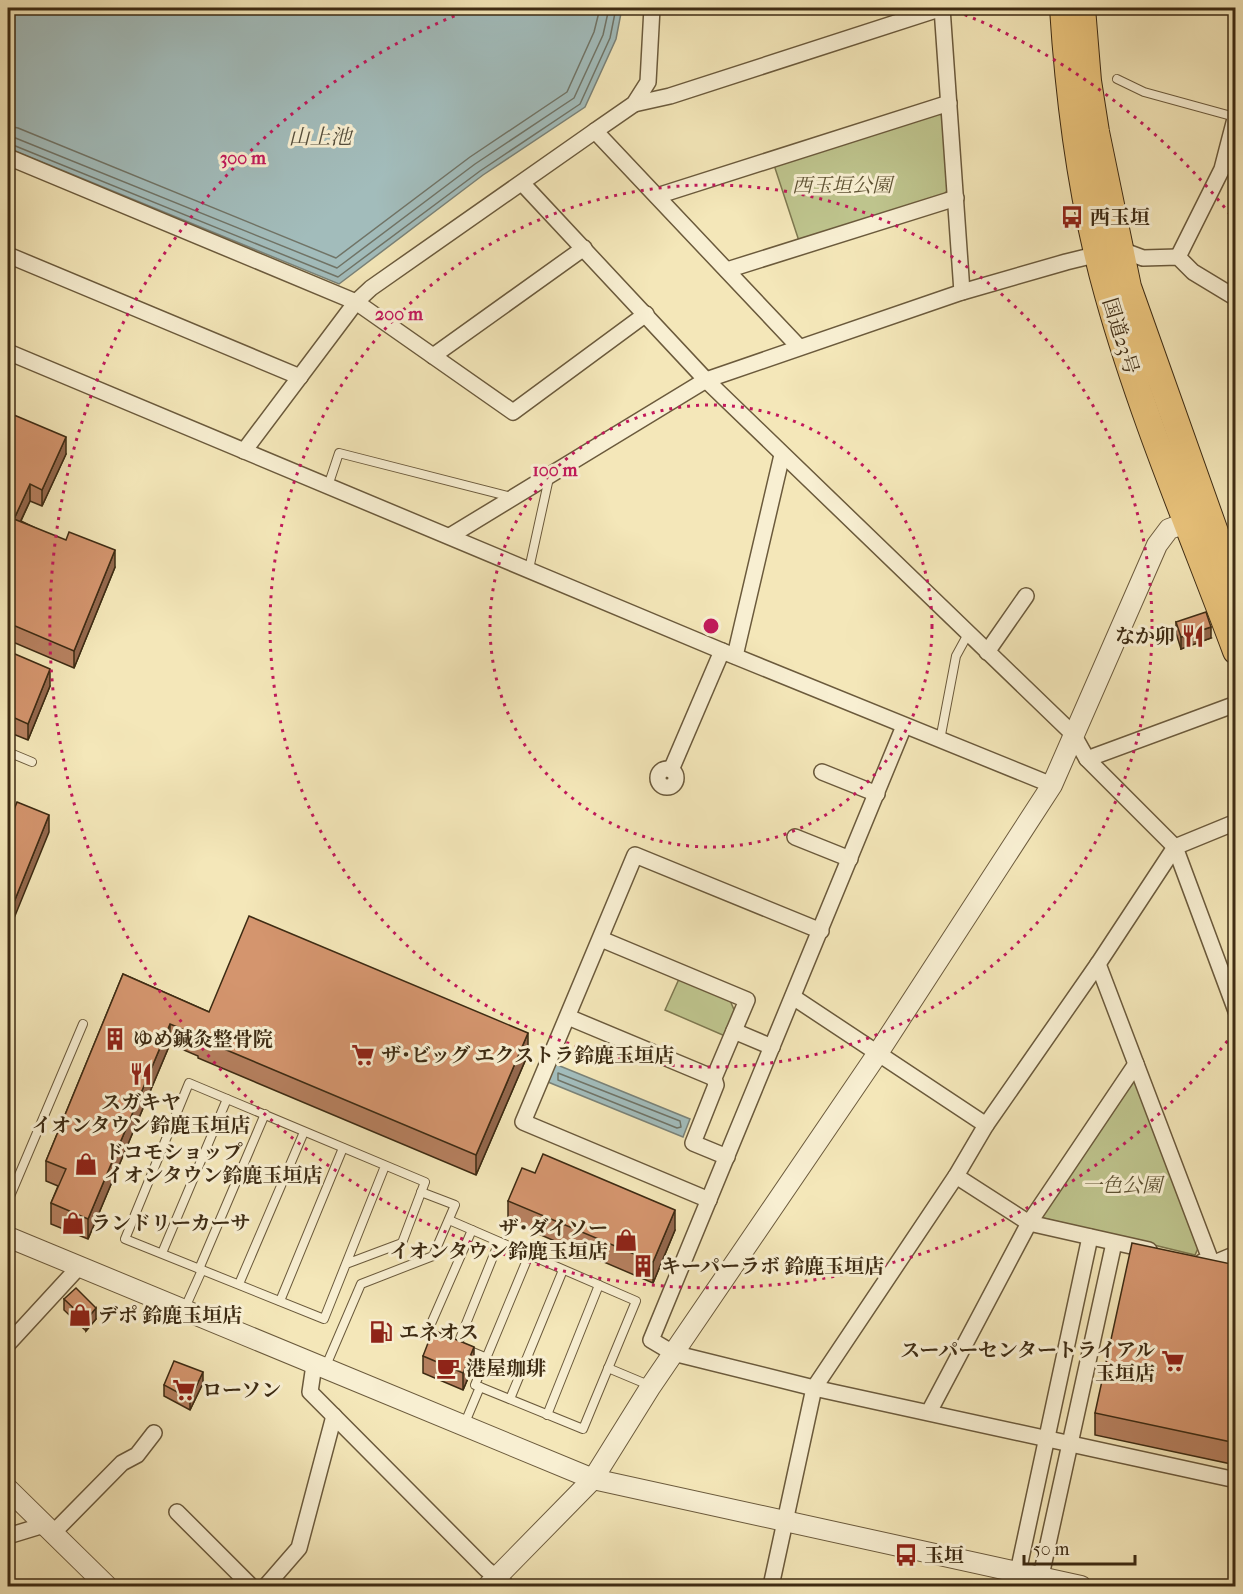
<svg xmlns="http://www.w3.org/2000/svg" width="1243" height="1594" viewBox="0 0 1243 1594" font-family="'IM FELL French Canon','Noto Serif JP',serif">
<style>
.green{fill:#bec48d;stroke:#7e7850;stroke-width:1.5}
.water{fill:#a2bcbb;stroke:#7a8278;stroke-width:1.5}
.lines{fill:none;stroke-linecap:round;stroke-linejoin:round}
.shore{stroke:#707467;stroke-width:1.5}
.service-casing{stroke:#6b5a3c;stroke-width:10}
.minor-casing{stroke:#6b5a3c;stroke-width:18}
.tertiary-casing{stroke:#6b5a3c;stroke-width:22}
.trunk-casing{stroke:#3d2b13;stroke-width:28}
.service{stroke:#f8efd2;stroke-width:8}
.minor{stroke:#f8efd2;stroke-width:15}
.tertiary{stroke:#f8efd2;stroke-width:20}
.trunk{stroke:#eac47c;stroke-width:26}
.wall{fill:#b6805f;stroke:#3d2b13;stroke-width:1.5}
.shaded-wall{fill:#94684d;stroke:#3d2b13;stroke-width:1.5}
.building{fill:#d4956e;stroke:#3d2b13;stroke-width:1.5}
.ring{fill:none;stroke:#c2185b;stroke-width:3;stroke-dasharray:3 6}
.labels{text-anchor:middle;stroke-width:6;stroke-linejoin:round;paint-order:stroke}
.park-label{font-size:20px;font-style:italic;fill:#5d5132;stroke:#f8efd2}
.poi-label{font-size:20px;font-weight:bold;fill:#3d2b13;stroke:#f8efd2;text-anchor:start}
.street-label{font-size:20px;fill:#3d2b13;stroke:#f8efd2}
.water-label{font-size:21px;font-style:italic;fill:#564f3d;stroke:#f8efd2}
.centre{fill:#c2185b;stroke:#f8efd2;stroke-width:3}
.ring-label{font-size:18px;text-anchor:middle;font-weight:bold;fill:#c2185b;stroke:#f8efd2;stroke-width:6;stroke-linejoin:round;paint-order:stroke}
</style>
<rect width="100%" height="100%" fill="#f4e7b9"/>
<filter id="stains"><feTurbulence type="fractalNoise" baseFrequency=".00333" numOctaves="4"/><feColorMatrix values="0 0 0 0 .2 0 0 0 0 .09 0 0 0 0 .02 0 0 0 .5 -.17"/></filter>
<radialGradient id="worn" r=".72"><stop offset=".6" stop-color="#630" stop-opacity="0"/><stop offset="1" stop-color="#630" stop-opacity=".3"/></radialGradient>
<!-- green -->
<g class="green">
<path d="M 938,113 L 945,117 L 949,189 L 943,195 L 799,241 L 774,165 Z"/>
<path d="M 679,979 L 729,998 L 735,1012 L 725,1036 L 665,1010 Z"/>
<path d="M 1131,1080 L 1138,1080 L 1199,1246 L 1195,1255 L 1043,1218 L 1042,1213 Z"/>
</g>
<!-- water -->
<g class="water">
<path d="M 8,8 L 622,8 L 616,39 L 585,107 L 483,175 L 339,284 L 8,148 Z"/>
<path d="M 555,1064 L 690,1119 L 683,1137 L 548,1082 Z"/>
</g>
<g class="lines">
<!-- shore -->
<g class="shore">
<path d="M 8,126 L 18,128 L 336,258 L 470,157 L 567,92 L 594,32 L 600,8"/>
<path d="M 8,135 L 337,268 L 475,164 L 574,98 L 603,35 L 609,8"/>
<path d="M 8,143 L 338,277 L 480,171 L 580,104 L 610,38 L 616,8"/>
<path d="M 558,1073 L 680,1121 L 681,1127 L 677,1128 L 558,1080 Z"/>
</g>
<!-- service casing -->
<g class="service-casing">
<g id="service">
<path d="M 1117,79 L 1144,92 L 1235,117"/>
<path d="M 328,486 L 339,453 L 511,497"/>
<path d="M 529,569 L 549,478"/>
<path d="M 940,740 L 956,656 L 968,634"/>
<path d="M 8,752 L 32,762"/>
<path d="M 8,1201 L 83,1024"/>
<path d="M 449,1220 C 511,1247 573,1274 636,1301 L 583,1429 L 475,1385 L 529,1255"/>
<path d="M 162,1253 L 227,1099"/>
<path d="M 346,1264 L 402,1243 L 425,1182 L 189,1083 L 125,1239 L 324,1319 L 385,1166"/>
<path d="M 199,1269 L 265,1114"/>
<path d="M 239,1284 L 304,1132"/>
<path d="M 280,1301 L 343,1148"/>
<path d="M 184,1310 L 202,1270"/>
<path d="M 440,1339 L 427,1333 L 472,1230"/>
<path d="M 457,1346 L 499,1242"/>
<path d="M 465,1349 L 487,1358"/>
<path d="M 325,1368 L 361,1284 L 433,1256 L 455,1205 L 421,1192"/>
<path d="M 608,1368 L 651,1386"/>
<path d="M 510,1399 L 563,1270"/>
<path d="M 547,1415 L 599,1285"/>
<path d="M 464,1425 L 480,1387"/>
</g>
</g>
<!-- minor casing -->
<g class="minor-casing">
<g id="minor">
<path d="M 942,8 L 962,292"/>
<path d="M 634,104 L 670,96 L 942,8"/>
<path d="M 595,131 L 634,104 L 648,82 L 652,8"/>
<path d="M 8,157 L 356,302 L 513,412 L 646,314"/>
<path d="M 522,183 L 706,380 L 1073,734 L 1087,759 L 1175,847 L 1236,1011"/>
<path d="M 657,196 L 949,103"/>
<path d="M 8,255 L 300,377"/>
<path d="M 1178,257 L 1222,169 L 1236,115"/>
<path d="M 727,270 L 956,198"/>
<path d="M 8,352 L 722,651 L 1052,785"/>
<path d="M 433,356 L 584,248"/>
<path d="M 244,451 L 356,302 L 371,288 L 595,131 L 799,347"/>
<path d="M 450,536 L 706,380 L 962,292 L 1066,262 L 1119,249 L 1143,258 L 1178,257 L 1193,272 L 1236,298"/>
<path d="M 987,652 L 1026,596"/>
<path d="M 735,656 L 782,455"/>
<path d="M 904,726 L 651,1340 L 673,1353 L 814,1388 L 1236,1480"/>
<path d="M 1087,759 L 1236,704"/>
<circle cx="667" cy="778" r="9"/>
<path d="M 671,770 L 722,651"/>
<path d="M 822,772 L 877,794"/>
<path d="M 795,837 L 850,859"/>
<path d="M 601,939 L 747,1000 L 714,1078 L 716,1085 L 693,1143 L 727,1157"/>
<path d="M 1098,964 L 1212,1264"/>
<path d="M 793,997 L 986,1125"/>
<path d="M 568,1017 L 714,1078"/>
<path d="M 734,1031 L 772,1047"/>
<path d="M 956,1176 L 1029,1223 L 1149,1250"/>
<path d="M 709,1200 L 523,1122 L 635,855 L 821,931"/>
<path d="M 1202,1262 L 1212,1264 L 1236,1254"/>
<path d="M 8,1344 L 78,1268"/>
<path d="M 314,1365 L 310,1392 L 486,1569 L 507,1586"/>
<path d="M 929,1412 L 1029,1223 L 1136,1064"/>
<path d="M 177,1512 L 251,1586"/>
<path d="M 53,1533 L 122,1463 L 137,1455 L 154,1433"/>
<path d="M 8,1536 L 44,1525"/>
<path d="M 1039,1585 L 1114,1243"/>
<path d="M 266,1586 L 299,1548 L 334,1416"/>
<path d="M 771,1586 L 814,1388 L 956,1176 L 986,1125 L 1098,964 L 1175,847 L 1236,822"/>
<path d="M 1015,1586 L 1090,1237"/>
</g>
</g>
<!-- tertiary casing -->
<g class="tertiary-casing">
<g id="tertiary">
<path d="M 8,1237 L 593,1479 L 1081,1586"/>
<path d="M 8,1489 L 107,1586"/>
<path d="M 488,1586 L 593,1479 L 651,1386 L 878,1053 L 1052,785 L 1157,545 L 1169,529 L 1200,518"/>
</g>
</g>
<!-- trunk casing -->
<g class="trunk-casing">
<g id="trunk">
<path d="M 1063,8 C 1069,103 1082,203 1108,295 C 1142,417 1192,533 1236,651"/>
<path d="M 1082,8 L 1088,81 L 1096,132 L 1128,287 L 1236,591"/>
</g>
</g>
<!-- service -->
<use href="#service" class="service"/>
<!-- minor -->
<use href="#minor" class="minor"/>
<!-- tertiary -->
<use href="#tertiary" class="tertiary"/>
<!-- trunk -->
<use href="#trunk" class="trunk"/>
</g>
<!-- wall -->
<g class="wall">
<path d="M 8,431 L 66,454 L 42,506 L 30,501 L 21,521 L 115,567 L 74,668 L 8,640 Z"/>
<path d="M 1176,622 L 1211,638 L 1181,649 L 1176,633 Z"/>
<path d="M 8,651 L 50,686 L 28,740 L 8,732 Z"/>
<path d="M 123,974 L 209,1012 L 528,1054 L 476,1175 L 198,1058 L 198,1056 L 170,1044 L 88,1239 L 51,1224 L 51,1203 L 58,1186 L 46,1181 L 46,1161 Z"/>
<path d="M 508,1201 L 675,1230 L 653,1283 L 508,1221 Z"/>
<path d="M 1236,1265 L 1236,1465 L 1095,1435 L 1095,1413 Z"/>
<path d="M 64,1299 L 96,1319 L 86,1331 L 64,1310 Z"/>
<path d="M 423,1356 L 474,1364 L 463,1390 L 423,1373 Z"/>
<path d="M 203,1383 L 190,1410 L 164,1396 L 164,1385 Z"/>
</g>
<!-- shaded-wall -->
<g class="shaded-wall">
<path d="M 66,437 L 66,454 L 42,506 L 42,490 Z"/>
<path d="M 30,484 L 30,501 L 14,535 L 14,519 Z"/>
<path d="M 115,550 L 115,567 L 74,668 L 74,651 Z"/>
<path d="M 1211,627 L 1211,638 L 1181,649 L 1181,637 Z"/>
<path d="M 50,669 L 50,686 L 28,740 L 28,724 Z"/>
<path d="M 49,815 L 49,832 L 8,933 L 8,917 Z"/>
<path d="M 170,1024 L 170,1044 L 88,1239 L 88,1219 Z"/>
<path d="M 528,1033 L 528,1054 L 476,1175 L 476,1155 Z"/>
<path d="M 675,1210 L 675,1230 L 653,1283 L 653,1262 Z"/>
<path d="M 96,1308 L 96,1319 L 86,1331 L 86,1320 Z"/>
<path d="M 474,1347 L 474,1364 L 463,1390 L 463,1373 Z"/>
<path d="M 203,1372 L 203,1383 L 190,1410 L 190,1399 Z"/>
</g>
<!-- building -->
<g class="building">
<path d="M 14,415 L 66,437 L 42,490 L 30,484 L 14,519 L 66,540 L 69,532 L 115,550 L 74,651 L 8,623 L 8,431 Z"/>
<path d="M 1206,612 L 1211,627 L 1181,637 L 1176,622 Z"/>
<path d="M 8,651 L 50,669 L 28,724 L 8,715 Z"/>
<path d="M 17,802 L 49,815 L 8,917 L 8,825 Z"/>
<path d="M 249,916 L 528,1033 L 476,1155 L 198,1038 L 199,1036 L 170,1024 L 88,1219 L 51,1203 L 66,1169 L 46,1161 L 123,974 L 209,1012 Z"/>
<path d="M 543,1154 L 675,1210 L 653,1262 L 508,1201 L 522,1168 L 535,1173 Z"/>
<path d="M 1132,1243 L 1236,1265 L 1236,1443 L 1095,1413 Z"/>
<path d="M 76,1288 L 96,1308 L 86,1320 L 64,1299 Z"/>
<path d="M 433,1330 L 474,1347 L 463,1373 L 423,1356 Z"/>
<path d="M 174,1361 L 203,1372 L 190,1399 L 164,1385 Z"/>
</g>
<!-- distance rings -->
<g class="ring">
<circle cx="711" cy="626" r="221"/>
<circle cx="711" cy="626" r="441"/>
<path d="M1233 1034A662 662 0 1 1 474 8M948 8A662 662 0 0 1 1233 218"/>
</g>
<!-- icons -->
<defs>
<g id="bus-bare" transform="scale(1.8)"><path d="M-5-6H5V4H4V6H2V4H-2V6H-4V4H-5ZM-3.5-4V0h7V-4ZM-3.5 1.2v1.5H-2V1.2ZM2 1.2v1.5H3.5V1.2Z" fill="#8f2418" stroke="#f8efd2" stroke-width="2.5" paint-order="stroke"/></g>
<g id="restaurant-bare" transform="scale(1.8)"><path d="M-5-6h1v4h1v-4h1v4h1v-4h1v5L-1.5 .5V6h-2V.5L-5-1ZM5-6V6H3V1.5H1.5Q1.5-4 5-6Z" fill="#8f2418" stroke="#f8efd2" stroke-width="2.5" paint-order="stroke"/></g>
<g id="building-bare" transform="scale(1.8)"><path d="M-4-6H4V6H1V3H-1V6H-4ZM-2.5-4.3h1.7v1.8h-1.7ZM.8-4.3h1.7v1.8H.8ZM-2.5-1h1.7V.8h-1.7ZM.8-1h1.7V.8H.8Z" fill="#8f2418" stroke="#f8efd2" stroke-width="2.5" paint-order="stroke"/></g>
<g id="supermarket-bare" transform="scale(1.8)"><path d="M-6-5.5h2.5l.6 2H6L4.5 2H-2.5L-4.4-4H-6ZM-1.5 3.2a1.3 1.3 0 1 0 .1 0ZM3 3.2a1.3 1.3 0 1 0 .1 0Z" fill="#8f2418" stroke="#f8efd2" stroke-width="2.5" paint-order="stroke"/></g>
<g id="shop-bare" transform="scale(1.8)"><path d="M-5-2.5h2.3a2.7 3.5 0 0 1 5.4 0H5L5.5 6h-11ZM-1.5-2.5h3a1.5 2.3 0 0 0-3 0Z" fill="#8f2418" stroke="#f8efd2" stroke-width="2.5" paint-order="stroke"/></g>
<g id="fuel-bare" transform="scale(1.8)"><path d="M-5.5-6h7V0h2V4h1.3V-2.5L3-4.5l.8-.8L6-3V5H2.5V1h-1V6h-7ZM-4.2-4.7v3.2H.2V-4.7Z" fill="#8f2418" stroke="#f8efd2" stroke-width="2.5" paint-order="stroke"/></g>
<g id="cafe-bare" transform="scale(1.8)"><path d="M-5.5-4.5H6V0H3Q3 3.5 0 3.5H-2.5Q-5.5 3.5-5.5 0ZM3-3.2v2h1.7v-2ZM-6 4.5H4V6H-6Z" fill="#8f2418" stroke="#f8efd2" stroke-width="2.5" paint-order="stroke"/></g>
</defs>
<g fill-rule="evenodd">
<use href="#bus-bare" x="1072" y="217"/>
<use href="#restaurant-bare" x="1193" y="636"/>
<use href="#building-bare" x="115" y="1039"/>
<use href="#supermarket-bare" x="363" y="1055"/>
<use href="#restaurant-bare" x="141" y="1074"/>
<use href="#shop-bare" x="86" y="1164"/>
<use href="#shop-bare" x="73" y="1223"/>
<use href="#shop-bare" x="626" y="1240"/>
<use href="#building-bare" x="643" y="1266"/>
<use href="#shop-bare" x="80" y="1315"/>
<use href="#fuel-bare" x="381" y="1332"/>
<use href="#supermarket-bare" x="1173" y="1361"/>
<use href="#cafe-bare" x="448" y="1368"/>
<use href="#supermarket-bare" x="184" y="1390"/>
<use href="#bus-bare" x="906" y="1555"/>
</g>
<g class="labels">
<!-- park labels -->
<g class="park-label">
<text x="842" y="192">西玉垣公園</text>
<text x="1122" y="1192">一色公園</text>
</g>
<!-- poi labels -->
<g class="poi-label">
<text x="1090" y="224">西玉垣</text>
<text x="1175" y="643" text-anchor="end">なか卯</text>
<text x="133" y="1046">ゆめ鍼灸整骨院</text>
<text x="381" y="1062">ザ･ビッグ エクストラ鈴鹿玉垣店</text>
<text x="141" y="1109" text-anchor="middle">スガキヤ<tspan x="141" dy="23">イオンタウン鈴鹿玉垣店</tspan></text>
<text x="104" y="1159">ドコモショップ<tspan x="104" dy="23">イオンタウン鈴鹿玉垣店</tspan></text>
<text x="91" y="1230">ランドリーカーサ</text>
<text x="608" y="1235" text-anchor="end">ザ･ダイソー<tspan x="608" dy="23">イオンタウン鈴鹿玉垣店</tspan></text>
<text x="661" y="1273">キーパーラボ 鈴鹿玉垣店</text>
<text x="98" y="1322">デポ 鈴鹿玉垣店</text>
<text x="399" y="1339">エネオス</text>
<text x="1155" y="1357" text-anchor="end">スーパーセンタートライアル<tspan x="1155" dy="23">玉垣店</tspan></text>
<text x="466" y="1375">港屋珈琲</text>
<text x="202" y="1397">ローソン</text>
<text x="924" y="1562">玉垣</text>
</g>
<!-- street labels -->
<g class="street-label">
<text transform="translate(1121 336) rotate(73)" y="7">国道23号</text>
</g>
<!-- water labels -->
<g class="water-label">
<text x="320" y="144">山上池</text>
</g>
</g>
<circle cx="711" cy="626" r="9" class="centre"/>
<g class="ring-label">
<text x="243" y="164">300 m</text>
<text x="399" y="320">200 m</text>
<text x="555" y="476">100 m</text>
</g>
<!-- margin -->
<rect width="1243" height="1594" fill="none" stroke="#f4e7b9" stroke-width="30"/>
<rect x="9" y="9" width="1225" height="1576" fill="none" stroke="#3d2b13" stroke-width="3"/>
<rect x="15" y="15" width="1213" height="1564" fill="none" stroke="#3d2b13" stroke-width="1.5"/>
<!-- scale -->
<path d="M1024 1555v9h111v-9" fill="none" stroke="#3d2b13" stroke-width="3"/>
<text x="1033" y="1555" font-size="18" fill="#3d2b13" stroke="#f8efd2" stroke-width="4.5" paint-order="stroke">50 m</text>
<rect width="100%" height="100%" filter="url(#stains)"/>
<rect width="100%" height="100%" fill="url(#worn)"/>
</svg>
